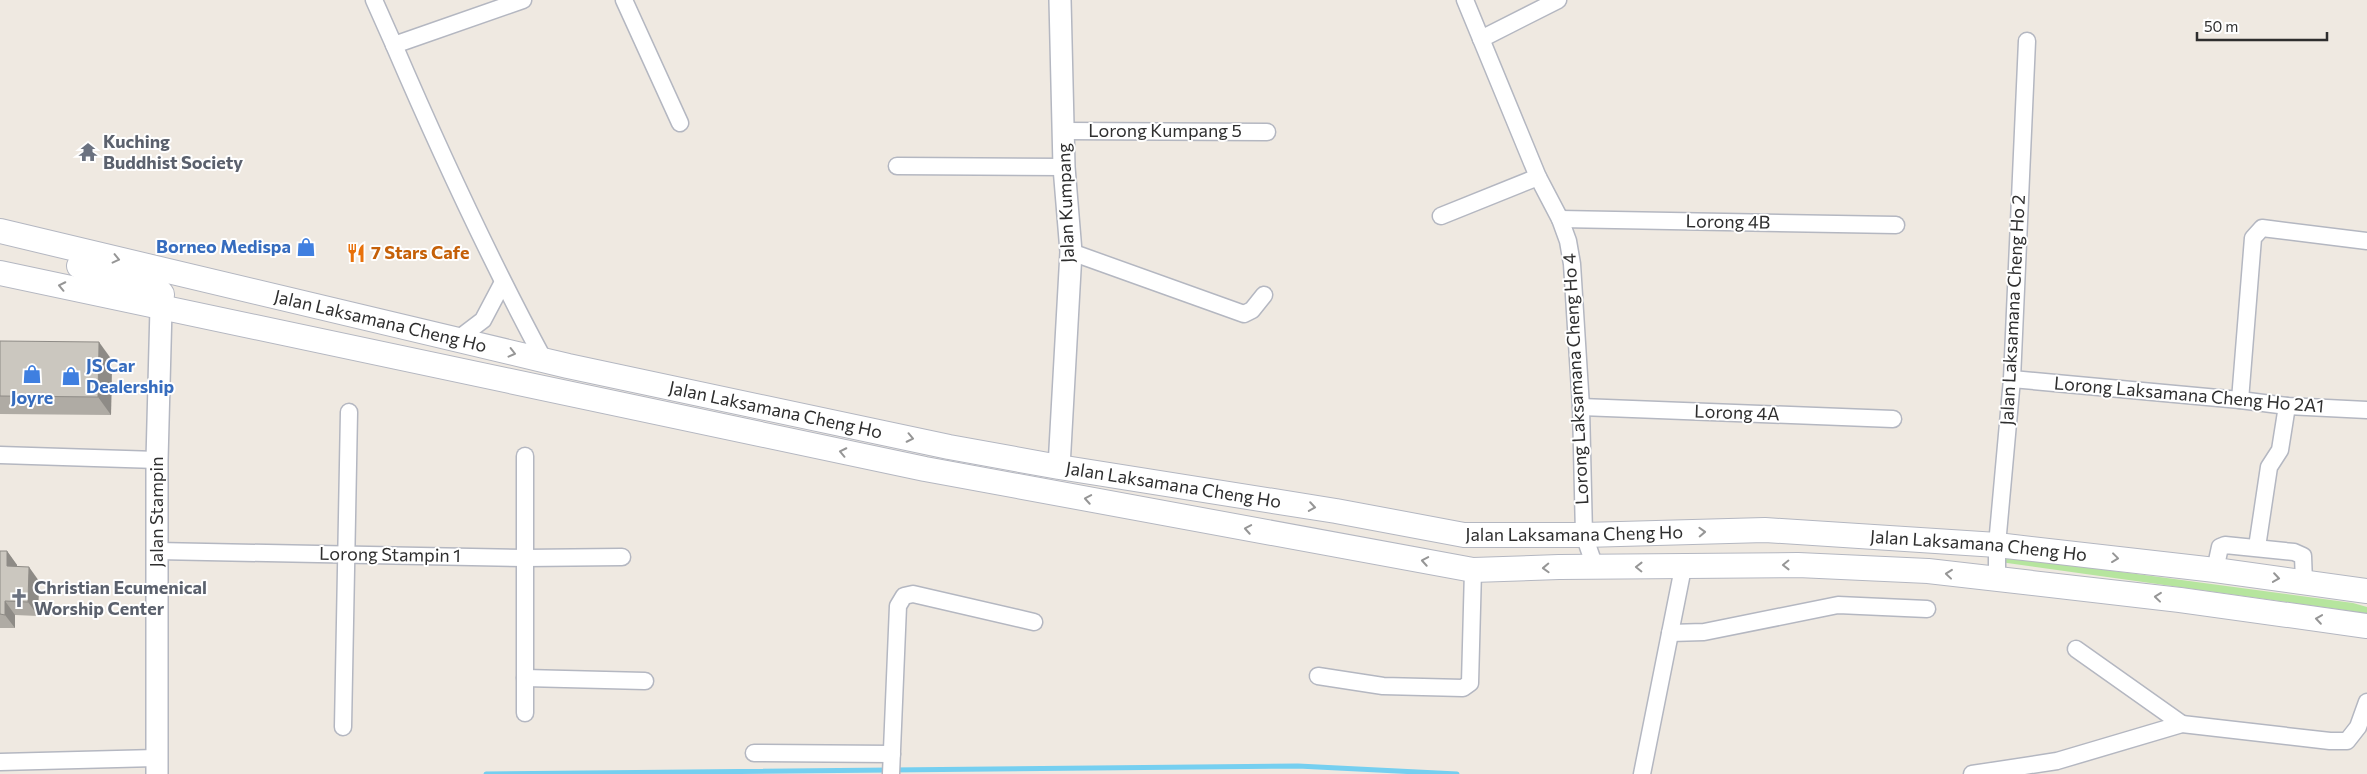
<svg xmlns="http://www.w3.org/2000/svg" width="2367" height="774" viewBox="0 0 2367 774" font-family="Commissioner,sans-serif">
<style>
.grass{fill:#b6e59e}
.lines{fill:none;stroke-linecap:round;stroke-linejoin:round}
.stream{stroke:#75cff0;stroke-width:5}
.minor-casing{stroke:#b4b7c1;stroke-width:19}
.tertiary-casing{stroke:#b4b7c1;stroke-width:24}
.secondary-casing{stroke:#b4b7c1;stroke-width:26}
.minor{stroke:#fff;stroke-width:16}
.tertiary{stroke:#fff;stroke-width:21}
.secondary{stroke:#fff;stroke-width:24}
.wall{fill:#afaba4}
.shaded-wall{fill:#8e8b86}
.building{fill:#cbc7bf;stroke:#8e8b86}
.oneway{stroke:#969696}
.labels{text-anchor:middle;stroke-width:4;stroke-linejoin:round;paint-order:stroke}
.street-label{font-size:18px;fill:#2e2e2e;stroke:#fff}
.worship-label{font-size:18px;font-weight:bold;fill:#5b616d;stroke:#fff;text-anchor:start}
.shop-label{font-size:18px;font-weight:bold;fill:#366cbe;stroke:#fff;text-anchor:end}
.food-label{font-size:18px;font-weight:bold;fill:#c56008;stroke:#fff;text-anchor:start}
</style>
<rect width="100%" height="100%" fill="#efe9e1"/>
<!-- grass -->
<path class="grass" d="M 2002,556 L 2353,603 L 2367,607 L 2367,615 L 2351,611 L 2000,562 Z"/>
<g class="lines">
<!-- stream -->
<path class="stream" d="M 486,774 L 1298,766 L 1457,774"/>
<!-- minor casing -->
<g class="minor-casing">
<g id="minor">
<path d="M 374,0 L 394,45 L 523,0"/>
<path d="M 624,0 L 680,123"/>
<path d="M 1465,0 L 1538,177 L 1560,219 L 1568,241 L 1572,264 L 1581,407 L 1584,535 L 1595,567"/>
<path d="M 1481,39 L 1558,0"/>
<path d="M 394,45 C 440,152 489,258 544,360"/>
<path d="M 1063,131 L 1267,132"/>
<path d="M 897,166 L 1064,167"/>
<path d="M 1441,216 L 1538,177"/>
<path d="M 1560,219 L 1896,225"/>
<path d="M 1071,252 L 1244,314 L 1252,310 L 1264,295"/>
<path d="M 458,339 L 483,320 L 502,284"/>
<path d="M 2012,379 L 2240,400 L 2287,406 L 2367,410"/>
<path d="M 2240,400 L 2253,238 L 2262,228 L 2367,241"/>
<path d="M 1581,407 L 1893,419"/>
<path d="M 0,455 L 157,460"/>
<path d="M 525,456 L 525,713"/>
<path d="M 2257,547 L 2269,467 L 2280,450 L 2287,406"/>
<path d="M 157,551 L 524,558 L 622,557"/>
<path d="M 2215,570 L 2220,547 L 2225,545 L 2294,552 L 2303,556 L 2304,582"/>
<path d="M 1997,579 L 1997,545 L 2012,379 L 2027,41"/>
<path d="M 1670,633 L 1704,632 L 1838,605 L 1927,609"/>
<path d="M 2076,649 L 2182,724"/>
<path d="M 1318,676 L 1383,686 L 1463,688 L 1470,683 L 1473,570"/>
<path d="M 525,678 L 645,681"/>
<path d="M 343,727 L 349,412"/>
<path d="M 754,753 L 892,754"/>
<path d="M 0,762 L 156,758"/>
<path d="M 891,774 L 898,606 L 904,596 L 913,594 L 1034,622"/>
<path d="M 1642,774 L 1683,568"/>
<path d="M 1972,774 L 2057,761 L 2182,724 L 2330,741 L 2347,741 L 2358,727 L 2367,702"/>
</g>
</g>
<!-- tertiary casing -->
<g class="tertiary-casing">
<g id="tertiary">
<path d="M 1059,467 L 1071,252 L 1064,167 L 1060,0"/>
<path id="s1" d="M 157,774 L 157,460 L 161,308"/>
</g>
</g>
<!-- secondary casing -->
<g class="secondary-casing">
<g id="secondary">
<path id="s2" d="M 0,231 L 568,366 L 949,447 L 1059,467 L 1336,511 L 1464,535 L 1584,535 L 1765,530 L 1997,545 L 2215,570 L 2367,591"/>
<path d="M 79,266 L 156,287 L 162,294 L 161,308"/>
<path d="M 0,273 L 925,469 L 1473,570 L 1559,567 L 1798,565 L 1928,571 L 2180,600 L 2367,626"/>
</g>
</g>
<!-- minor -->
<use href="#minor" class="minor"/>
<!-- tertiary -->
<use href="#tertiary" class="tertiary"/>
<!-- secondary -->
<use href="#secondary" class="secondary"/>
</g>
<!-- wall -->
<g class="wall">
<path d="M 0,341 L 112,360 L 111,415 L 0,414 Z"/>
<path d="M 0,551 L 7,551 L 17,565 L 17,567 L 39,581 L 38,616 L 15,615 L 15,628 L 0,628 Z"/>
</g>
<!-- shaded-wall -->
<g class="shaded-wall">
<path d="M 99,342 L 112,360 L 111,415 L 98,397 Z"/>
<path d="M 7,551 L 17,565 L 16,580 L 7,566 Z"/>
<path d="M 29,567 L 39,581 L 38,616 L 28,602 Z"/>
<path d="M 5,601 L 15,615 L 15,628 L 5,615 Z"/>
</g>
<!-- building -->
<g class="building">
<path d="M 0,341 L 99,342 L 98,397 L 0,396 Z"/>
<path d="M 0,551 L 7,551 L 7,566 L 29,567 L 28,602 L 5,601 L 5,615 L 0,614 Z"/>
</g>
<!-- one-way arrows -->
<defs><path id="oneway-chevron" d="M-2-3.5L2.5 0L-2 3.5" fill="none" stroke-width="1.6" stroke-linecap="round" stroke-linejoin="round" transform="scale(1.25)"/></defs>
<g class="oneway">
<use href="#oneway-chevron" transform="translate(116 259) rotate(13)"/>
<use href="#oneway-chevron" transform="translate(62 286) rotate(-168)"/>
<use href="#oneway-chevron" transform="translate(512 353) rotate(14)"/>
<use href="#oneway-chevron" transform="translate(910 438) rotate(12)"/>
<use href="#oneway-chevron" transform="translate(843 452) rotate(-168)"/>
<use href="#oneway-chevron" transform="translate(1088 499) rotate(-170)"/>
<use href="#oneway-chevron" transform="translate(1312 507) rotate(9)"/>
<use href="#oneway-chevron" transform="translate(1248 529) rotate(-170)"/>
<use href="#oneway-chevron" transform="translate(1702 532) rotate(-2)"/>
<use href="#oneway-chevron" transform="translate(2115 558) rotate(7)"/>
<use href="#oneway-chevron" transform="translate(1425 561) rotate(-170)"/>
<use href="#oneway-chevron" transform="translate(1786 565) rotate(179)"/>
<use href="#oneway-chevron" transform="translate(1639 567) rotate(-179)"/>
<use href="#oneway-chevron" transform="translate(1546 568) rotate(178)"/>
<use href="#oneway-chevron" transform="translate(1949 574) rotate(-174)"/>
<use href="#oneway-chevron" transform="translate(2276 578) rotate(8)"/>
<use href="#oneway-chevron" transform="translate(2158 597) rotate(-174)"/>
<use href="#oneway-chevron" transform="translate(2319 619) rotate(-172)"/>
</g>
<!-- icons -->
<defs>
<g id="temple-bare" transform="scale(1.5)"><path d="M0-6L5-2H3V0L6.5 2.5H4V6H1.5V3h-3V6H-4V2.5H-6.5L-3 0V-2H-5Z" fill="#6b7280" stroke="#fff" stroke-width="2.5" paint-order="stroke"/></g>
<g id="shop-bare" transform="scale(1.5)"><path d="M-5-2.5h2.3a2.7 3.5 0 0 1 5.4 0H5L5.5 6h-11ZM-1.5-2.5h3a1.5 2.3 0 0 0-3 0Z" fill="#3f7fe0" stroke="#fff" stroke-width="2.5" paint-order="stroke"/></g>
<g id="restaurant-bare" transform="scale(1.5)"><path d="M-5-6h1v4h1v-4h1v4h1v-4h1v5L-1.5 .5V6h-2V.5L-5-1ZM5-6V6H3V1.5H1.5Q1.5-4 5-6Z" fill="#e8710a" stroke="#fff" stroke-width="2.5" paint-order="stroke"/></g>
<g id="church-bare" transform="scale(1.5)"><path d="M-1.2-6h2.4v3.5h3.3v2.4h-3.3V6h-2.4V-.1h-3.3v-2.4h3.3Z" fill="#6b7280" stroke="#fff" stroke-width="2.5" paint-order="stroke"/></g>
</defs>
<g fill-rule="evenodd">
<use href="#temple-bare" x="88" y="152"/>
<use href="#shop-bare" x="306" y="247"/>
<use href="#restaurant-bare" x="356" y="253"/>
<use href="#shop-bare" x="32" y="374"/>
<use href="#shop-bare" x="71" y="376"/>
<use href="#church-bare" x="19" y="598"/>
</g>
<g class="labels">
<!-- street labels -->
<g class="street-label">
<text x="1165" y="137">Lorong Kumpang 5</text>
<text transform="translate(1066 203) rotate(-92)" y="6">Jalan Kumpang</text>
<text transform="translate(1728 222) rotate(1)" y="6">Lorong 4B</text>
<text transform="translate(2013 310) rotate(-87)" y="6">Jalan Laksamana Cheng Ho 2</text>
<text dy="6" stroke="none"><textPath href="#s2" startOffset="391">Jalan Laksamana Cheng Ho</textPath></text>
<text transform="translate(1576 379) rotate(-93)" y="6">Lorong Laksamana Cheng Ho 4</text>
<text transform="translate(2189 395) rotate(5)" y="6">Lorong Laksamana Cheng Ho 2A1</text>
<text dy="6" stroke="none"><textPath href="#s2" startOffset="796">Jalan Laksamana Cheng Ho</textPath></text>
<text transform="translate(1737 413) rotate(2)" y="6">Lorong 4A</text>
<text dy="6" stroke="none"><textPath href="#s2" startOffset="1201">Jalan Laksamana Cheng Ho</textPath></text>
<text dy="6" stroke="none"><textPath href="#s1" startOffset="262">Jalan Stampin</textPath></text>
<text dy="6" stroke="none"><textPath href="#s2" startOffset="1606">Jalan Laksamana Cheng Ho</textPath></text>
<text dy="6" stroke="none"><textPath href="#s2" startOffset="2011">Jalan Laksamana Cheng Ho</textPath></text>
<text transform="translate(390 555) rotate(1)" y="6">Lorong Stampin 1</text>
</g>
<!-- worship labels -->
<g class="worship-label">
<text x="103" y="148">Kuching<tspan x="103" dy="21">Buddhist Society</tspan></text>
<text x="34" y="594">Christian Ecumenical<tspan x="34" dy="21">Worship Center</tspan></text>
</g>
<!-- shop labels -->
<g class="shop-label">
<text x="291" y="253">Borneo Medispa</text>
<text x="86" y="372" text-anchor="start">JS Car<tspan x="86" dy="21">Dealership</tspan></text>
<text x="32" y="404" text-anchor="middle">Joyre</text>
</g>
<!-- food labels -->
<g class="food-label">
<text x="371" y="259">7 Stars Cafe</text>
</g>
</g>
<!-- scale -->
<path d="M2197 32v8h130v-8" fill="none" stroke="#2e2e2e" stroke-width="2.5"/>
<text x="2204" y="32" font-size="15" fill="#2e2e2e" stroke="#ffffff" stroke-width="4" paint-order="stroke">50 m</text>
</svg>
